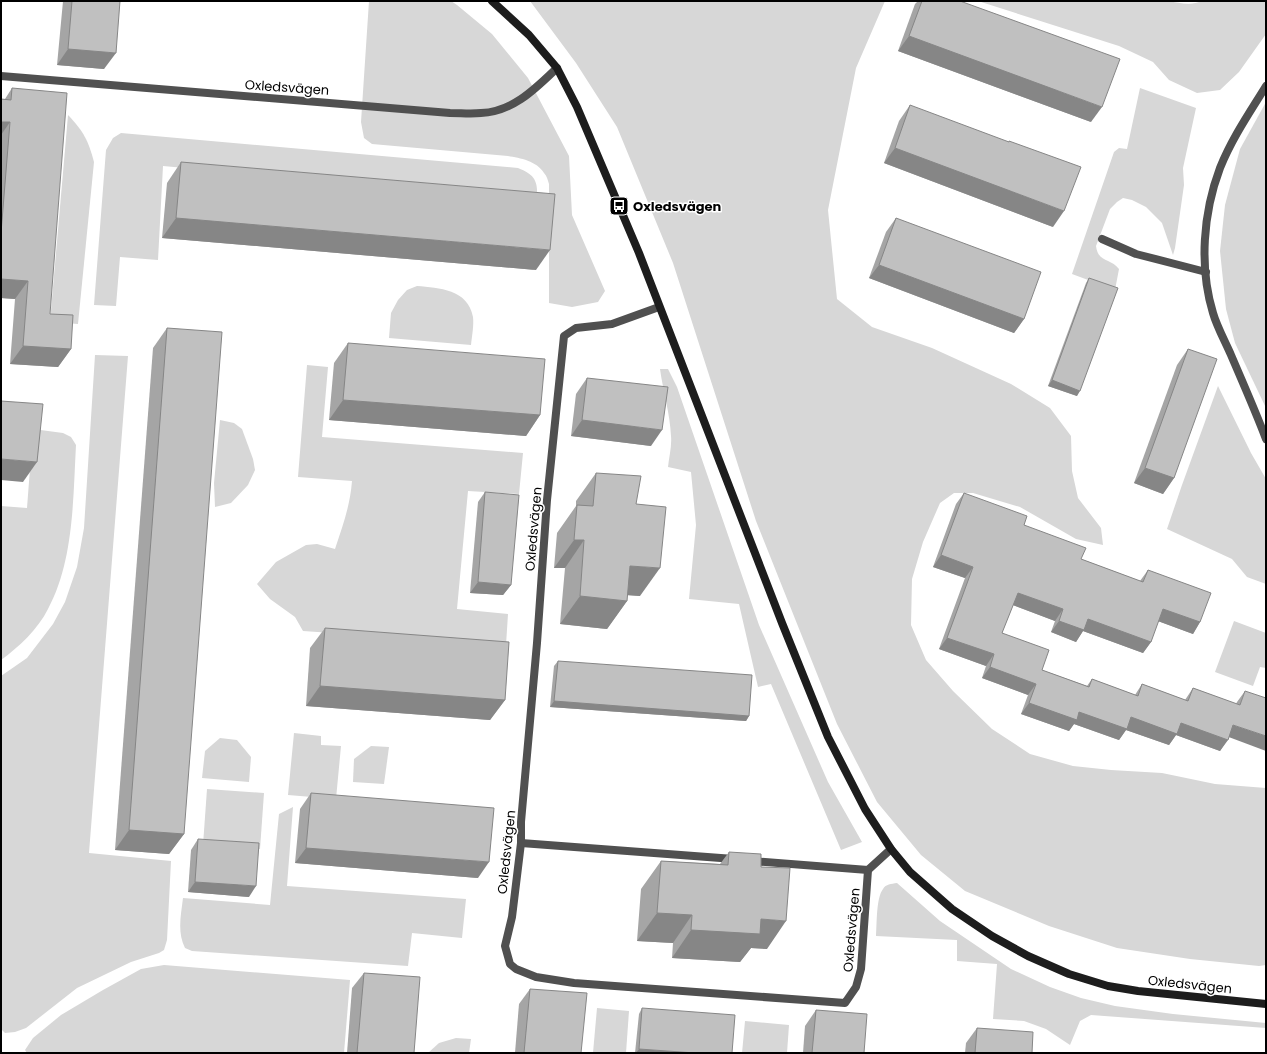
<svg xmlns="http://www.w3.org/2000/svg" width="1267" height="1054" viewBox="0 0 1267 1054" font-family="Poppins,sans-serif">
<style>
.green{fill:#d7d7d7}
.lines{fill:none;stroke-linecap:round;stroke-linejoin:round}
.lane{stroke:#505050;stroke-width:8}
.street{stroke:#505050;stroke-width:8}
.secondary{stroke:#1d1d1d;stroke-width:8}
.wall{fill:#a5a5a5}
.shaded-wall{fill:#868686}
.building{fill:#c0c0c0;stroke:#868686}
.labels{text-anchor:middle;stroke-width:3;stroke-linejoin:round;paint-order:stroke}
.street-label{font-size:13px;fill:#000;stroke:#fff}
.poi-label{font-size:13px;font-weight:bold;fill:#000;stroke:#fff;text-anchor:start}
</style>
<rect width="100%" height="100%" fill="#fff"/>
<!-- green -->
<g class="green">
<path d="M 369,1 L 451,1 L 457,5 L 492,34 L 528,78 L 569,156 L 572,215 L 605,291 L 598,302 L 572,307 L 549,303 L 549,184 C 548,181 547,176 544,173 C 537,161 520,158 508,156 L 372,144 L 364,138 L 361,122 Z"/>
<path d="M 530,1 L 885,1 L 856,68 L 828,210 L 837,299 L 872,327 L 932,348 L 1011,384 L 1050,408 L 1071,436 L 1072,471 L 1078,498 L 1101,528 L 1103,545 L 1076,539 L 1020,507 L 973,493 L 954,493 L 940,503 L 923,542 L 912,579 L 911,625 L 926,660 L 953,691 L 992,729 L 1030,754 L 1073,766 L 1111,770 L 1162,773 L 1215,784 L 1266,788 L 1266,965 L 1259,966 L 1190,959 L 1117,948 L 1049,926 L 965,891 L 921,855 L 877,802 L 837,724 L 756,521 L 673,263 L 617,127 L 576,63 Z"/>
<path d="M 978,1 L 1169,1 C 1178,3 1193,6 1201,1 L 1266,1 L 1266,34 L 1239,72 L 1220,90 L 1197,93 L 1169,80 L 1153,62 L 1119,46 Z"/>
<path d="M 1140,88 L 1196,108 L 1183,168 L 1184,185 L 1175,248 L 1173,255 L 1162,223 L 1146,207 L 1132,200 L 1123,198 L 1117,202 L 1110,209 L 1096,246 C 1098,263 1111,258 1119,269 L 1115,290 L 1072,274 L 1114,152 L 1119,148 L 1127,149 Z"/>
<path d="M 1266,102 L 1266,408 L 1235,343 L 1226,309 L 1220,251 L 1225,205 L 1240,149 Z"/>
<path d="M 68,115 C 84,132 88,140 94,162 L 78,324 L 50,322 Z"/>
<path d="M 121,133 L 518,168 C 536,175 538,182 537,200 L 163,166 L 158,260 L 120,257 L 116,306 L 94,305 L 106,150 L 113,138 Z"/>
<path d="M 417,286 C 439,288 468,289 473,317 C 474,325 472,336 471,345 L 389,338 L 391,313 L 398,300 L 407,290 Z"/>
<path d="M 95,355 L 128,356 L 89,853 L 171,861 L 167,940 L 164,950 L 159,953 L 131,962 L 77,988 L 26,1028 L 15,1032 L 5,1033 L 1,1029 L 1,676 L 27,658 L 53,624 L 65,602 L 77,567 L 84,528 Z"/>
<path d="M 307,365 L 328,367 L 322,437 L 523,453 L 519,494 L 468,491 L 457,609 L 508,614 L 506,645 L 303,631 L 295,617 L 270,599 L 257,584 L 276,562 L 306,545 L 317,544 L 335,549 C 343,525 350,506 352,481 L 298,477 Z"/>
<path d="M 660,369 L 668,369 L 677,387 L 759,625 L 828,782 L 862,842 L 841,850 L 771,684 L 758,687 L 739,604 L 689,599 L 696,525 L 691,472 L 668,467 C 669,457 672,446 671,436 C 670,413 663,391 660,369 Z"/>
<path d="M 1218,386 L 1251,453 L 1266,479 L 1266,584 L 1247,577 L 1232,559 L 1167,529 L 1182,485 Z"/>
<path d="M 220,420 L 234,423 L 242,429 L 253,459 L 255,470 L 248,485 L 231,503 L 215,507 L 214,483 Z"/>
<path d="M 33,429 L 63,433 L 71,437 L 76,445 C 73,498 74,561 48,609 C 38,629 19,647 1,660 L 1,506 L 27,508 Z"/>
<path d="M 1234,621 L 1266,633 L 1266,668 L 1260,667 L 1253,686 L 1215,672 Z"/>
<path d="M 294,733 L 321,736 L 321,745 L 341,746 L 336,799 L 288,795 Z"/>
<path d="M 220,738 L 237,740 L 251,757 L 249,782 L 202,778 L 205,751 Z"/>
<path d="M 371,746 L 389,747 L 384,784 L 353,782 L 354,759 Z"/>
<path d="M 207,789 L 264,793 L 260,849 L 203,845 Z"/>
<path d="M 293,807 L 287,886 L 466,899 L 462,938 L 412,933 L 408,966 L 192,951 L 185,948 C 177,932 181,915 183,898 L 270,905 L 279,814 Z"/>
<path d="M 897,883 L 940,921 L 1011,969 L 1050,987 L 1081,998 L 1115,1006 L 1173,1014 L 1266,1023 L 1266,1028 L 1091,1015 L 1080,1021 L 1070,1045 L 1046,1029 L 1024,1021 L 993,1019 L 997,964 L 957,961 L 957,940 L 876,936 C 877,924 876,898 883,889 C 886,884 891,884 897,883 Z"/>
<path d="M 164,965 L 350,980 L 344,1053 L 27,1053 L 25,1050 L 33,1038 L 61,1015 L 103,990 L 141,969 Z"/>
<path d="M 597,1008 L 629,1011 L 626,1053 L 593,1053 Z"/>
<path d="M 745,1021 L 789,1025 L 787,1053 L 742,1053 Z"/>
<path d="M 456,1038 L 471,1039 L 469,1053 L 428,1053 L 439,1043 Z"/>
</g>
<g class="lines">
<!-- lane -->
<path class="lane" d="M 1102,239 L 1136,254 L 1206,272"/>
<!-- street -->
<g class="street">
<path d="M 1,76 L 450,113 C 461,113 471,114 481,113 C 513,112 536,88 557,68"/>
<path d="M 1266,86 C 1250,112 1232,138 1220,168 C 1203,213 1199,267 1213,313 C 1217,327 1225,341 1231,355 C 1243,383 1255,410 1266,439"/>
<path d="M 659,307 L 612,324 L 576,328 L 564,336 L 547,500 L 537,643 L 521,822 L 521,843 L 512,917 L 505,946 L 510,964 L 516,969 L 536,977 L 574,983 L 845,1003 L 856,987 L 861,969 L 868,870 L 891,849"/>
<path d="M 521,843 L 734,859"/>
<path d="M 751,861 L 868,870"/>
</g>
<!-- secondary -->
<path class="secondary" d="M 492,1 L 529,35 L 557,68 L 577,107 L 639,253 L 782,623 L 828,737 L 865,809 L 891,849 L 910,872 L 952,909 L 992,936 L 1028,956 L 1069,974 L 1108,986 L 1138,991 L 1266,1004"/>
</g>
<!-- wall -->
<g class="wall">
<path d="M 63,1 L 120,1 L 104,69 L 57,65 Z"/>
<path d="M 918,1 L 960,1 L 1091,122 L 898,51 L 915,4 Z"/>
<path d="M 12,88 L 50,314 L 71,349 L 58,367 L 10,364 L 15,299 L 1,298 L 1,99 L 5,99 Z"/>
<path d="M 910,105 L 1053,227 L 884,163 L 899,121 Z"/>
<path d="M 181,162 L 536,270 L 162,238 L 167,183 Z"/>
<path d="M 896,218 L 1024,319 L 1014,333 L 869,278 L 886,232 Z"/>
<path d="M 1089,278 L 1077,396 L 1048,386 L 1086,283 Z"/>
<path d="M 167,328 L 184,834 L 169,854 L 115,850 L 153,348 Z"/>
<path d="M 348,343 L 540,415 L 526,436 L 329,420 L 334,363 Z"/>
<path d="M 1188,349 L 1174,478 L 1163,494 L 1134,483 L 1177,365 Z"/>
<path d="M 587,378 L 651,446 L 571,436 L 576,394 Z"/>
<path d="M 596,473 L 636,504 L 640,596 L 627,595 L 627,601 L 607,629 L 560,624 L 565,568 L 554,568 L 557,533 L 576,506 L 576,501 Z"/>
<path d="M 485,492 L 511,585 L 503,595 L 470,593 L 478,502 Z"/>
<path d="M 964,493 L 1024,525 L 1081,559 L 1140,581 L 1148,570 L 1200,622 L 1193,634 L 1158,621 L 1151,642 L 1143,653 L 1083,631 L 1076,642 L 1051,632 L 1055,621 L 1013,605 L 1002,633 L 1042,670 L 1087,686 L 1092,679 L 1135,695 L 1142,684 L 1185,700 L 1193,688 L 1236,704 L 1237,702 L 1245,691 L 1229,737 L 1220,751 L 1176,735 L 1169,745 L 1126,730 L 1119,740 L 1074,724 L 1069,731 L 1021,714 L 1028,695 L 982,678 L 986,666 L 939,649 L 965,578 L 933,567 L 956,504 Z"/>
<path d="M 325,628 L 505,700 L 490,720 L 306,706 L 310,648 Z"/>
<path d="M 558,661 L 749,716 L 746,721 L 550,707 L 554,666 Z"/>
<path d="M 311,793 L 478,878 L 295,863 L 300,809 Z"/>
<path d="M 198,839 L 249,897 L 188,892 L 191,850 Z"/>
<path d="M 729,852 L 761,867 L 767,949 L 751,948 L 740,962 L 672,958 L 673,943 L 637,941 L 641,889 L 661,861 L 720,864 Z"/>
<path d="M 364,973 L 414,1053 L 347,1053 L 352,988 Z"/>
<path d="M 530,989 L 581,1053 L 515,1053 L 519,1004 Z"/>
<path d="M 642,1008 L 732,1053 L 635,1053 L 639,1014 Z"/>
<path d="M 816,1010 L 864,1053 L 803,1053 L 805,1026 Z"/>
<path d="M 977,1028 L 1032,1053 L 965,1053 L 966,1043 Z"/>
</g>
<!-- shaded-wall -->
<g class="shaded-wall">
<path d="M 909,36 L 1102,107 L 1091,122 L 898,51 Z"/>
<path d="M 68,49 L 116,53 L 104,69 L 57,65 Z"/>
<path d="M 1,122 L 10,122 L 1,135 Z"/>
<path d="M 895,148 L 1064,211 L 1053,227 L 884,163 Z"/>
<path d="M 176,218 L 550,250 L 536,270 L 162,238 Z"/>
<path d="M 879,265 L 1024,319 L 1014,333 L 869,278 Z"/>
<path d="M 1,279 L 28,281 L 15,299 L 1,298 Z"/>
<path d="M 23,346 L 71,349 L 58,367 L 10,364 Z"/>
<path d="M 1052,380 L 1080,391 L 1077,396 L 1048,386 Z"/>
<path d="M 343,400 L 540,415 L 526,436 L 329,420 Z"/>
<path d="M 582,420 L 662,430 L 651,446 L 571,436 Z"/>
<path d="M 1,459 L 37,462 L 23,482 L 1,480 Z"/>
<path d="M 1145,468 L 1174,478 L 1163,494 L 1134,483 Z"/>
<path d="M 574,540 L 584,540 L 565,568 L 554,568 Z"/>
<path d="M 941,555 L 973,567 L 965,578 L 933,567 Z"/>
<path d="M 630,566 L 660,568 L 640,596 L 611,594 Z"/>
<path d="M 478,582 L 511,585 L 503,595 L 470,593 Z"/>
<path d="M 1018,593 L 1063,609 L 1055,621 L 1010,604 Z"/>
<path d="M 580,596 L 627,601 L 607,629 L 560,624 Z"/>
<path d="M 1163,609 L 1200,622 L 1193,634 L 1155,620 Z"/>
<path d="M 1088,619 L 1151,642 L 1143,653 L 1083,631 L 1076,642 L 1051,632 L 1059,621 Z"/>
<path d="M 947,638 L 994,654 L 986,666 L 939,649 Z"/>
<path d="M 990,667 L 1036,684 L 1028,695 L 982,678 Z"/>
<path d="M 320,686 L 505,700 L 490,720 L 306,706 Z"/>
<path d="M 554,701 L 749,716 L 746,721 L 550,707 Z"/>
<path d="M 1029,703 L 1079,712 L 1181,723 L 1228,740 L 1220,751 L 1176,735 L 1169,745 L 1126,730 L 1119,740 L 1074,724 L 1069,731 L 1021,714 Z"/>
<path d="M 1233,725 L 1266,736 L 1266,751 L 1226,736 Z"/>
<path d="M 129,830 L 184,834 L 169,854 L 115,850 Z"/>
<path d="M 306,848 L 489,862 L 478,878 L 295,863 Z"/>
<path d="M 195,882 L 256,886 L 249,897 L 188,892 Z"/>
<path d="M 657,913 L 692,915 L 673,943 L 637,941 Z"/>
<path d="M 761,919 L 786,921 L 767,949 L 751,948 L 740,962 L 672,958 L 691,930 Z"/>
<path d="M 639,1049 L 695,1053 L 636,1053 Z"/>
</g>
<!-- building -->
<g class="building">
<path d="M 72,1 L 120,1 L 116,53 L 68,49 Z"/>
<path d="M 922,1 L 960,1 L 1120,59 L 1102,107 L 909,36 Z"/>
<path d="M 12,88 L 67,93 L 50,314 L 73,315 L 71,349 L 23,346 L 28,281 L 1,279 L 1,233 L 10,122 L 1,122 L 1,99 L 11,100 Z"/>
<path d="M 910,105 L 1009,142 L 1009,141 L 1081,167 L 1064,211 L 895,148 Z"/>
<path d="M 181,162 L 555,194 L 550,250 L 176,218 Z"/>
<path d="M 896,218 L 1041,272 L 1024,319 L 879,265 Z"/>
<path d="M 1089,278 L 1118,288 L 1080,391 L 1052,380 Z"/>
<path d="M 167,328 L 222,332 L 184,834 L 129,830 Z"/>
<path d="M 348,343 L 545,359 L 540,415 L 343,400 Z"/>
<path d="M 1188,349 L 1217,359 L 1174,478 L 1145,468 Z"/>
<path d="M 587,378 L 668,387 L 662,430 L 582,420 Z"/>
<path d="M 1,401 L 43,404 L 37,462 L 1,459 Z"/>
<path d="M 596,473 L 641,476 L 636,504 L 666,507 L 660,568 L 630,566 L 627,601 L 580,596 L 584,540 L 574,540 L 577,505 L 593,506 Z"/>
<path d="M 485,492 L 519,495 L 511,585 L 478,582 Z"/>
<path d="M 964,493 L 1027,516 L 1024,525 L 1086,548 L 1081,559 L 1143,582 L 1148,570 L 1211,593 L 1200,622 L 1163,609 L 1151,642 L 1088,619 L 1084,630 L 1059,621 L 1063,609 L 1018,593 L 1002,633 L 1049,650 L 1042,670 L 1089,687 L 1092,679 L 1138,696 L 1142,684 L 1188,701 L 1193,688 L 1240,705 L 1245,691 L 1266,698 L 1266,736 L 1233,725 L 1228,740 L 1181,723 L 1177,734 L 1131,717 L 1127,729 L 1079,712 L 1077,720 L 1029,703 L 1036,684 L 990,667 L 994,654 L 947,638 L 973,567 L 941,555 Z"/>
<path d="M 325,628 L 509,642 L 505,700 L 320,686 Z"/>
<path d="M 558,661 L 752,675 L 749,716 L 554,701 Z"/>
<path d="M 311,793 L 494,808 L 489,862 L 306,848 Z"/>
<path d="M 198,839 L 259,843 L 256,886 L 195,882 Z"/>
<path d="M 729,852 L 761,854 L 761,867 L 790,868 L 786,921 L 761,919 L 760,934 L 691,930 L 692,915 L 657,913 L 661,861 L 728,865 Z"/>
<path d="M 364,973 L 420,977 L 414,1053 L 357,1053 Z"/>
<path d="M 530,989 L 587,993 L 581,1053 L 524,1053 Z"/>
<path d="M 642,1008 L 735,1015 L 732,1053 L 695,1053 L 639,1049 Z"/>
<path d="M 816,1010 L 867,1014 L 864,1053 L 812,1053 Z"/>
<path d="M 977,1028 L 1033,1032 L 1032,1053 L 975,1053 Z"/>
</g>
<!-- icons -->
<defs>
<g id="bus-square" transform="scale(1)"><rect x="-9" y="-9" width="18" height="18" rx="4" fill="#000" stroke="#fff"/><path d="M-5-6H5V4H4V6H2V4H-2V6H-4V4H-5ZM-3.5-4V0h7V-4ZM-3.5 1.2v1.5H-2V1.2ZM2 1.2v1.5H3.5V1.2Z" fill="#fff"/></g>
</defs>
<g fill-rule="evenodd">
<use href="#bus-square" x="619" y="206"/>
</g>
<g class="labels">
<!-- street labels -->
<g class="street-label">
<text transform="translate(287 87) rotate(4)" y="5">Oxledsvägen</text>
<text transform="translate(533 529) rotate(-85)" y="5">Oxledsvägen</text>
<text transform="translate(506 852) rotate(-84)" y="5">Oxledsvägen</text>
<text transform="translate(851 930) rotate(-85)" y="5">Oxledsvägen</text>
<text transform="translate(1190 984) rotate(6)" y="5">Oxledsvägen</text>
</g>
<!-- poi labels -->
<g class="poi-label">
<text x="633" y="211">Oxledsvägen</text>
</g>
</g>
<!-- border -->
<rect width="1267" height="1054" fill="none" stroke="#000000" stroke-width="4"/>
</svg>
